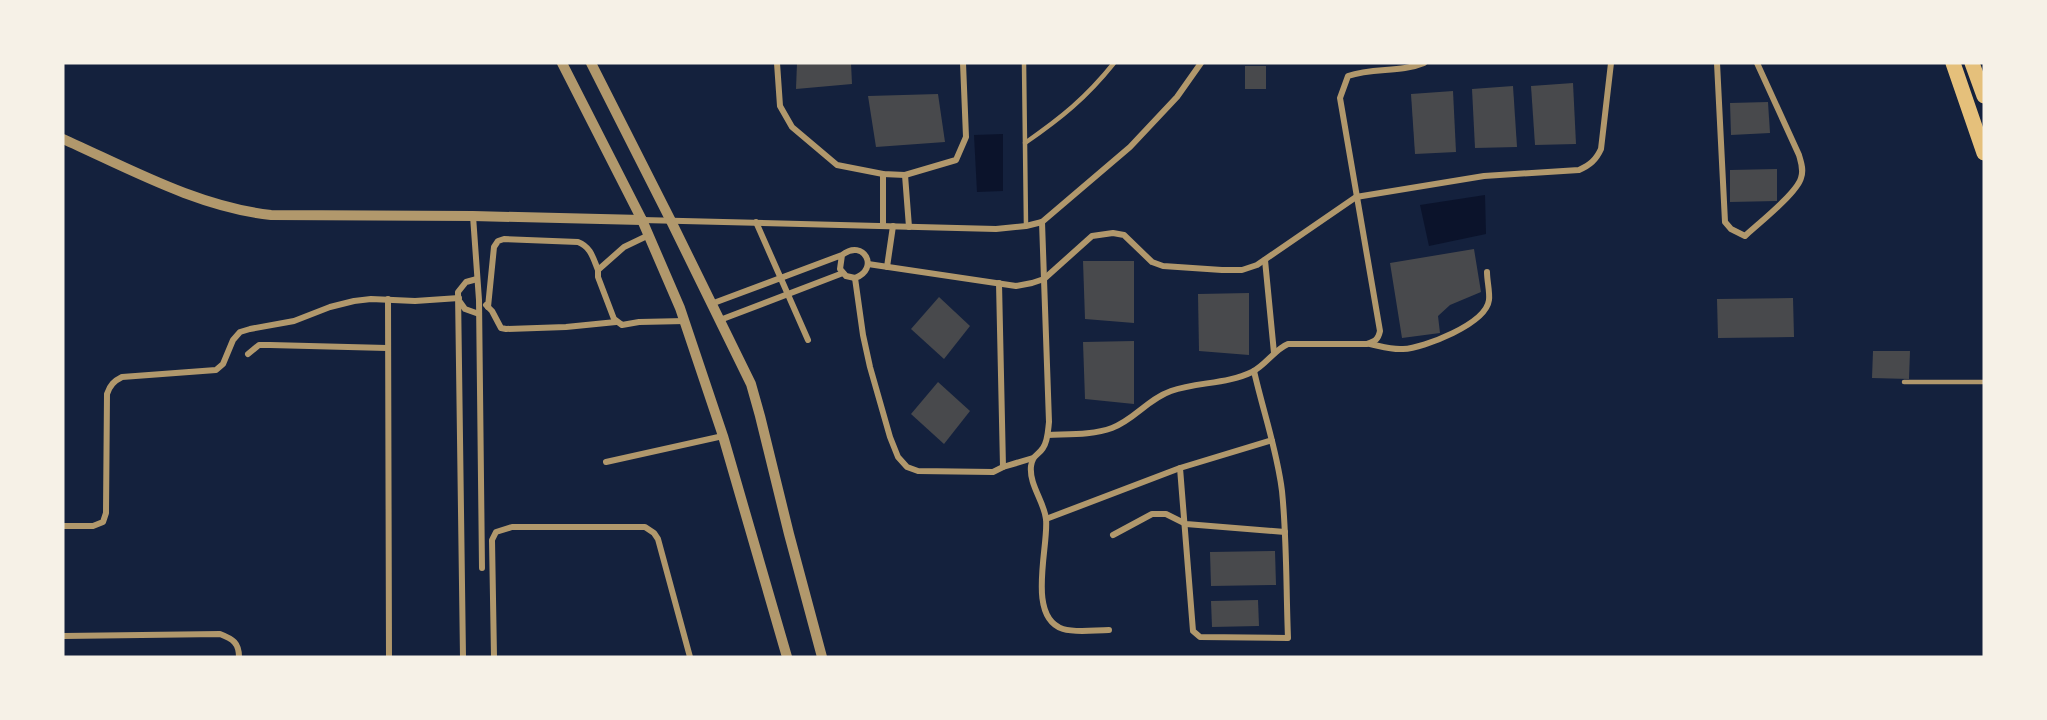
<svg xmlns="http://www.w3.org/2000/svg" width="2047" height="720" viewBox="0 0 2047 720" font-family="Overpass,sans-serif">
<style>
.water{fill:#0b132b}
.building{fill:#48494c}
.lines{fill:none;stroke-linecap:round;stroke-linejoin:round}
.service{stroke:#b1986c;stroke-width:4.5}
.minor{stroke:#b1986c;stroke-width:6}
.tertiary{stroke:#b1986c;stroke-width:10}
.trunk{stroke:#e5c07b;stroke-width:15}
</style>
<rect width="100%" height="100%" fill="#14213d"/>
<!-- water -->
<g class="water">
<path d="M 1003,134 L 1003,191 L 977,192 L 974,135 Z"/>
<path d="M 1485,195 L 1486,234 L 1429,246 L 1420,205 Z"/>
</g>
<!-- building -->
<g class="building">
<path d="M 797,63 L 851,63 L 852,84 L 796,89 Z"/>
<rect x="1245" y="66" width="21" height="23"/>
<path d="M 1573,83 L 1576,144 L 1535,145 L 1531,86 Z"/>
<path d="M 1513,86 L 1517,147 L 1475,148 L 1472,89 Z"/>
<path d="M 1453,91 L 1456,152 L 1415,154 L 1411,94 Z"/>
<path d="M 938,94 L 945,142 L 876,147 L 868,96 Z"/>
<path d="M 1768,102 L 1770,133 L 1731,135 L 1730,103 Z"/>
<path d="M 1777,169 L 1777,201 L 1730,202 L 1730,170 Z"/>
<path d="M 1474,249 L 1481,292 L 1450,305 L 1438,316 L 1440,333 L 1402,338 L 1390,263 Z"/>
<path d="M 1083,261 L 1134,261 L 1134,323 L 1085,319 Z"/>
<path d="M 1249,293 L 1249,355 L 1199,351 L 1198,294 Z"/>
<path d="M 939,297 L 970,326 L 944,359 L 911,329 Z"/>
<path d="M 1793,298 L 1794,337 L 1718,338 L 1717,299 Z"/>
<path d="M 1134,341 L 1134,404 L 1085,399 L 1083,342 Z"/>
<path d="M 1873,351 L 1910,351 L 1909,379 L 1872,378 Z"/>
<path d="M 938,382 L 970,411 L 944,444 L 911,414 Z"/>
<path d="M 1275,551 L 1276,585 L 1211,586 L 1210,552 Z"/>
<path d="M 1258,600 L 1259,626 L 1212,627 L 1211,601 Z"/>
</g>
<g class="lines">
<!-- service -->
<g class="service">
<path d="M 1024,63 L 1026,226"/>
<path d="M 1025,143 C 1061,118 1086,98 1114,63"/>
<path d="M 1904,382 L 1984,382"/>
</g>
<!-- minor -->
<g class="minor">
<path d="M 777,63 L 780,106 L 792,127 L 837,165 L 883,174 L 905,175 L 956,160 L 966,137 L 963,63"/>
<path d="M 1717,63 L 1725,222 L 1731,229 L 1745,236 C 1758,224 1797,193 1801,178 C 1804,170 1801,162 1799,155 L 1757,63"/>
<path d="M 883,174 L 883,226"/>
<path d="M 905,175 L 909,227"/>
<path d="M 473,216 L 479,300 L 482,568"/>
<path d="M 642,220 L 996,229 L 1026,226 L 1042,222 L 1130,147 L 1177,97 L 1201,63"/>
<path d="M 756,222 L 808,340"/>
<path d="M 1042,222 L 1049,422 C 1048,430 1048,441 1043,448 C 1037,457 1033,454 1031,466 C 1029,485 1044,501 1046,519 C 1049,546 1026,617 1063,629 C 1076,633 1095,630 1109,630"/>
<path d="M 649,235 L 624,247 L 598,270 L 598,277 L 614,319 L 622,325 L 639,322 L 685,321"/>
<path d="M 1265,260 L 1274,353"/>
<path d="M 868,264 L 1016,286 L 1032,283 L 1044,279 L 1092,236 L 1113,233 L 1124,235 L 1152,262 L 1163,266 L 1222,270 L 1242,270 L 1257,265 L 1356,197 L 1484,176 L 1579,170 C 1590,165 1596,160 1601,149 L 1611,63"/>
<path d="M 887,267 L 893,226"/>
<path d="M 855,278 L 863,335 L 870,367 L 890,437 L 898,457 L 907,467 L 918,471 L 993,472 L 1003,467 L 999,283"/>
<path d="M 388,299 L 389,657"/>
<path d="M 460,302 L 465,309 L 479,314"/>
<path d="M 711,304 L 842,255 C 864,238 880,269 855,278 L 846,276 L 840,269 L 842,255"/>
<path d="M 486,305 L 492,311 L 501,328 L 506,329 L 566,327 L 616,322"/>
<path d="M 488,307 L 494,247 L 498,241 L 504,239 L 578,242 C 591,247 593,258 598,270"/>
<path d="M 720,320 L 843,273"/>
<path d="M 1370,344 C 1380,346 1392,350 1403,349 C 1424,348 1486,324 1489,300 C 1490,292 1487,281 1487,272"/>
<path d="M 248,354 L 259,345 L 270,345 L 387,348"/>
<path d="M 1254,371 C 1263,411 1277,450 1282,491 C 1287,540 1286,589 1288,638 L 1200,637 L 1193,631 L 1180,468 L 1272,440"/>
<path d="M 1048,435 C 1068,434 1093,435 1112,428 C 1134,420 1148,399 1171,391 C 1197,382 1227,384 1252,372 C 1266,365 1274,350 1288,344 L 1367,344 C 1375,341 1378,340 1380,331 L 1340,98 L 1348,76 C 1373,67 1400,73 1424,63"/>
<path d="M 606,462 L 723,436"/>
<path d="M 1003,467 L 1033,458"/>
<path d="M 1046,519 L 1180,468"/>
<path d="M 63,526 L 93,526 L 103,522 L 106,513 L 107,394 C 110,385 114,381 122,377 L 216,370 L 223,364 L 233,340 L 240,332 L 250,329 L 294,321 L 330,307 L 354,301 L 371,299 L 415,301 L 459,298"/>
<path d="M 1113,535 L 1152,514 L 1166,514 L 1186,524 L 1285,532"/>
<path d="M 63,636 L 220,634 C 233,639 239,643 239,657"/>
<path d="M 463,657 L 458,292 L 466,282 L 477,279"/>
<path d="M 494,657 L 492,540 L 496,532 L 512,527 L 645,527 L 654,533 L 658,539 L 690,657"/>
</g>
<!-- tertiary -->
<g class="tertiary">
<path d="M 562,63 L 642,220 L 680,308 L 723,436 L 787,657"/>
<path d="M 591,63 L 671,221 L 751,384 L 760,416 L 789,534 L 822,657"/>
<path d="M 63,139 C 130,169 198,207 271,215 L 473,216 L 642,220"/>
</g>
<!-- trunk -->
<g class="trunk">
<path d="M 1953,63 L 1984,153"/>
<path d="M 1972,63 L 1984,96"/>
</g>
</g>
<!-- border -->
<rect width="2047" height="720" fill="none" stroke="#f6f1e7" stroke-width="129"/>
</svg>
